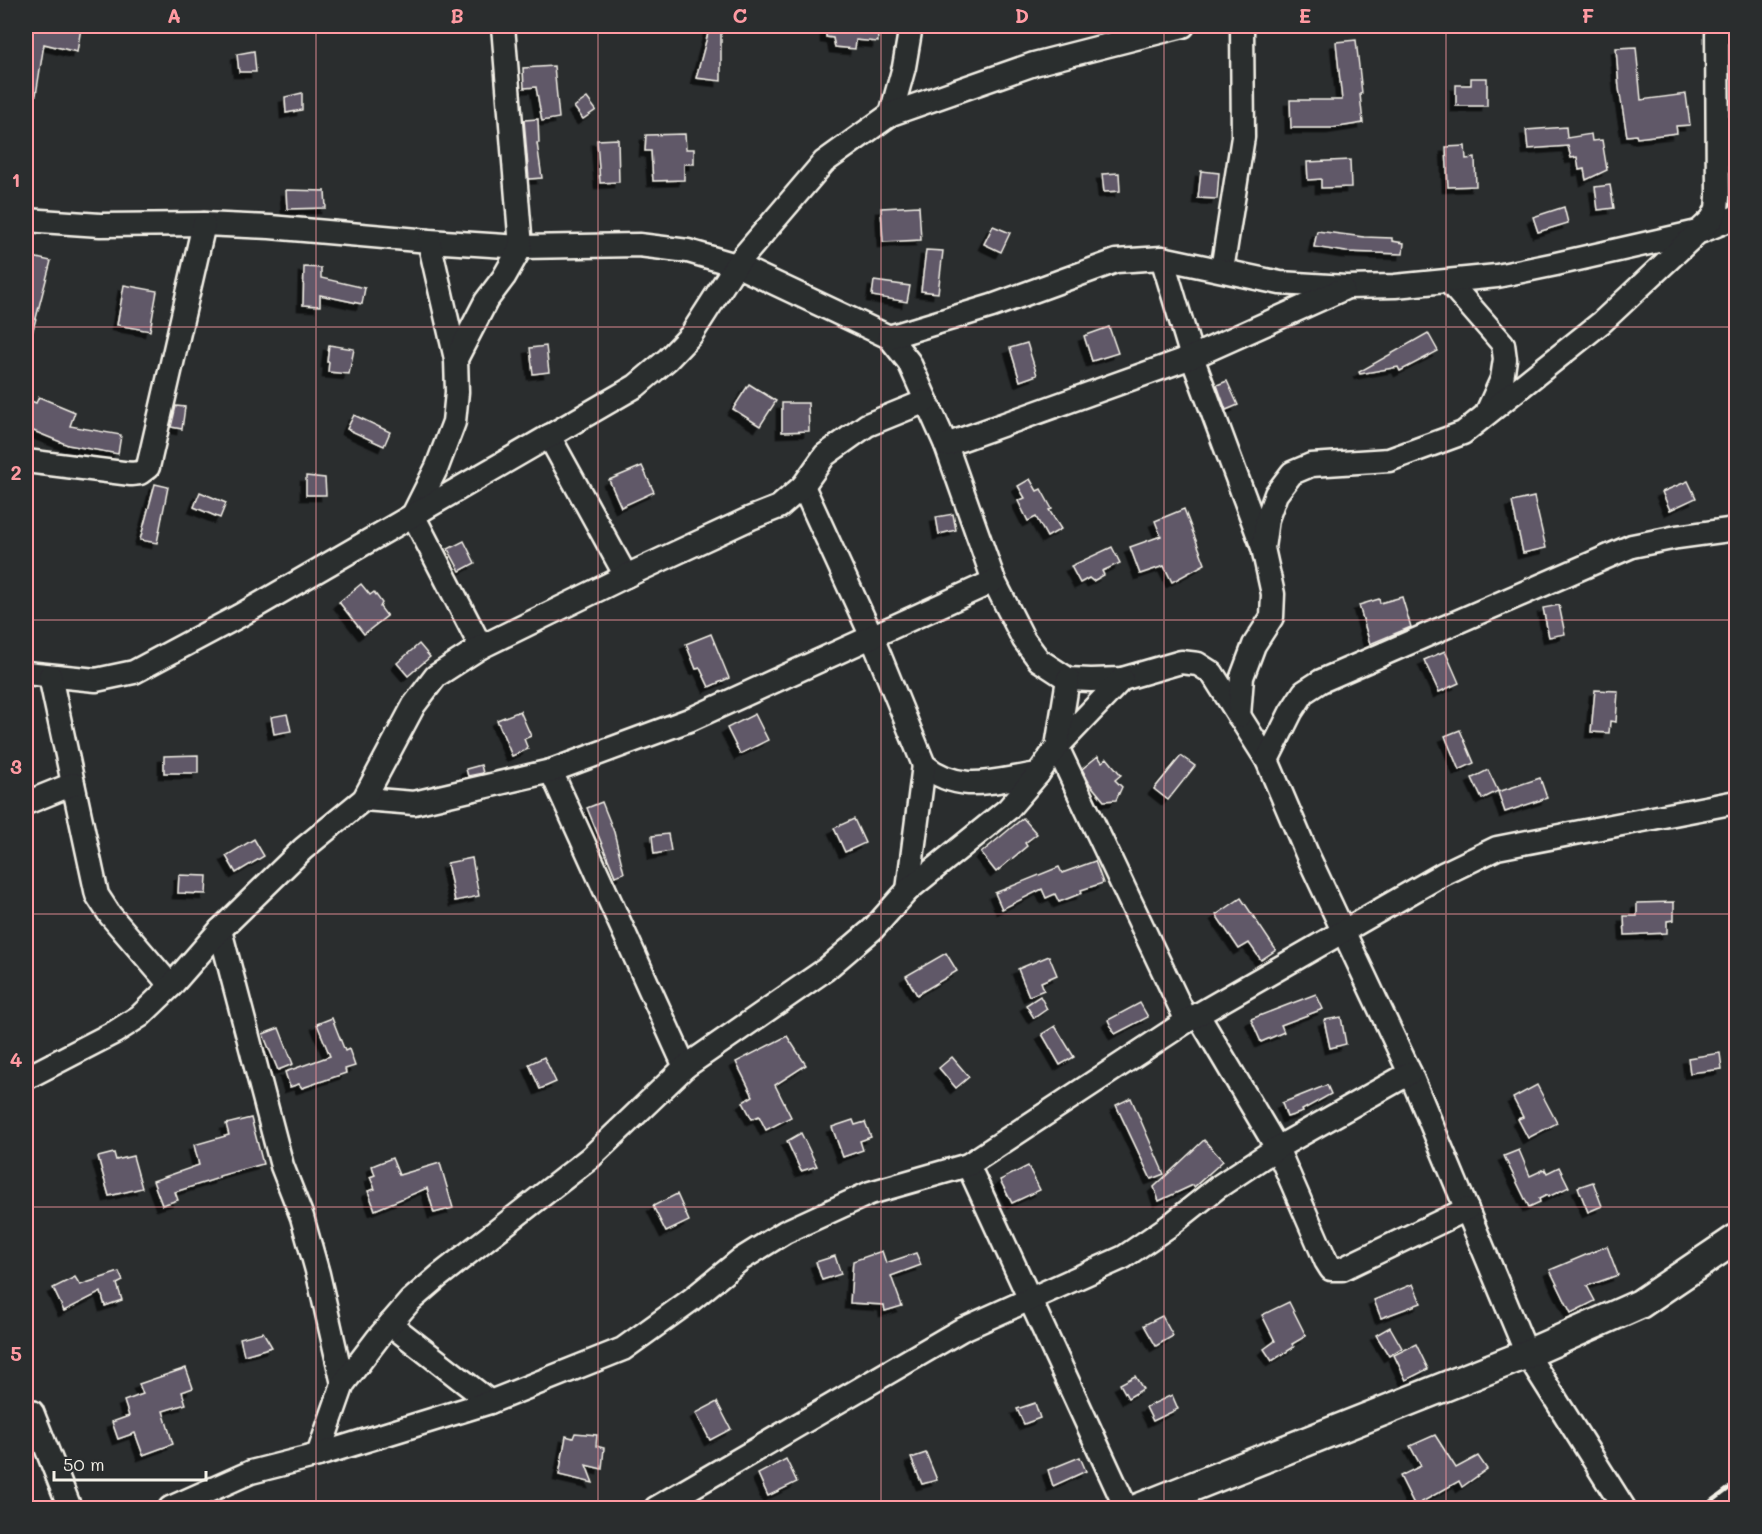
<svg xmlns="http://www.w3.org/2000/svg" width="1762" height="1534" viewBox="0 0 1762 1534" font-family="Mali,sans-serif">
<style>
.building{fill:#615868;stroke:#f4f1e8;stroke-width:1.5;filter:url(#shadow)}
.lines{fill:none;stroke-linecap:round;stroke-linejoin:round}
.minor-casing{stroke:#f4f1e8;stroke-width:27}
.tertiary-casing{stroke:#f4f1e8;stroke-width:33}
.minor{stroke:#2a2d2e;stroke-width:22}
.tertiary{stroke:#2a2d2e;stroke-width:28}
.rail{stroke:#f4f1e8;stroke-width:4.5}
.grid{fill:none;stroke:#ff9aa2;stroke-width:1.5;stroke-opacity:0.55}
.neatline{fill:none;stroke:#ff9aa2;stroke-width:2}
.grid-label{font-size:20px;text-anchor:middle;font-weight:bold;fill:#ff9aa2}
</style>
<defs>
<filter id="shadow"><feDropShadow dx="-5.5" dy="5.5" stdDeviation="0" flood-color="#0009"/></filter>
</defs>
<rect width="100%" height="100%" fill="#2a2d2e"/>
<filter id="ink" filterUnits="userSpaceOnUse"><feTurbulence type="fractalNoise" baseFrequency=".0167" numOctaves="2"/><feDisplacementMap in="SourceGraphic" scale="12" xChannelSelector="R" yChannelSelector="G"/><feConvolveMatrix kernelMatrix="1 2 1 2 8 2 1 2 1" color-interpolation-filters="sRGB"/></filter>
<g filter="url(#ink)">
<!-- building -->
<g class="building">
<path d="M 26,26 L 81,28 L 77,52 L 44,44 L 36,95 L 26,95 Z"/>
<path d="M 710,26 L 721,26 L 721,81 L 696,78 Z"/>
<path d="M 826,26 L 877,26 L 878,42 L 856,40 L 855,49 L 835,47 L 833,38 L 826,37 Z"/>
<path d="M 1356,40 L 1362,93 L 1360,94 L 1363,123 L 1332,128 L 1291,128 L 1290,100 L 1342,100 L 1336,42 Z"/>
<path d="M 1636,47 L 1641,100 L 1686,94 L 1690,125 L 1676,126 L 1677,133 L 1637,138 L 1636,135 L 1627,136 L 1619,88 L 1616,48 Z"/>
<path d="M 254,51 L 256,72 L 239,72 L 237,54 Z"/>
<path d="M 554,66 L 559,118 L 542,121 L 536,87 L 524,88 L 523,68 Z"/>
<path d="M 1471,78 L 1487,78 L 1487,106 L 1456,106 L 1456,85 L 1471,85 Z"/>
<path d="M 302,93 L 302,110 L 286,113 L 285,97 Z"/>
<path d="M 587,98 L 596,110 L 583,119 L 574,107 Z"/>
<path d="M 538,119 L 539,143 L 537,143 L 542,178 L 529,179 L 524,120 Z"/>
<path d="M 1566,127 L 1567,138 L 1591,134 L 1592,141 L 1602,140 L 1607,170 L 1586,180 L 1584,169 L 1579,170 L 1577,157 L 1571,158 L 1568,146 L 1528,149 L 1526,130 Z"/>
<path d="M 685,134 L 686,149 L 694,149 L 694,164 L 684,164 L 684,180 L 653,181 L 651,151 L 645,151 L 646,135 Z"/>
<path d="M 618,139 L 619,182 L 600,183 L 597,140 Z"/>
<path d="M 1465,146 L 1466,159 L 1475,158 L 1476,186 L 1448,187 L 1446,147 Z"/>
<path d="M 1350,160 L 1351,187 L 1321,188 L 1321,179 L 1308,180 L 1307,162 Z"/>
<path d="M 1201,171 L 1219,173 L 1217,199 L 1198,198 Z"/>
<path d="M 1119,173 L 1120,191 L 1104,192 L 1102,174 Z"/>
<path d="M 1610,185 L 1614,208 L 1598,210 L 1595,187 Z"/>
<path d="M 286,190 L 325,191 L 326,208 L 287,209 Z"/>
<path d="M 919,206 L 921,240 L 883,242 L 881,208 Z"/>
<path d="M 1564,207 L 1568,223 L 1538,232 L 1533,217 Z"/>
<path d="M 993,226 L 1010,233 L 1001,252 L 984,244 Z"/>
<path d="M 1317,231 L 1364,237 L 1392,238 L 1392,241 L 1404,243 L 1403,254 L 1346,252 L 1314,247 Z"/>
<path d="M 926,250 L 943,251 L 938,293 L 921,291 Z"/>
<path d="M 32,257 L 51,261 L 30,341 L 26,340 L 26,288 Z"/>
<path d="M 304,267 L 321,268 L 321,278 L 365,288 L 362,304 L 320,295 L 320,306 L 303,305 Z"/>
<path d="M 874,281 L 910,286 L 907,302 L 872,296 Z"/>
<path d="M 124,285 L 157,291 L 150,331 L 117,325 Z"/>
<path d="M 1109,327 L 1118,353 L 1092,361 L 1084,336 Z"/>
<path d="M 1428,333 L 1438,351 L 1400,371 L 1398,367 L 1360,374 L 1359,372 Z"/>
<path d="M 1027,343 L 1037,375 L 1020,381 L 1010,348 Z"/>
<path d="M 329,345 L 354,349 L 349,374 L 328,372 L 329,362 L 327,362 Z"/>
<path d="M 546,346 L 549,372 L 533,374 L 530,348 Z"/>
<path d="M 1227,381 L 1238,405 L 1226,410 L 1217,385 Z"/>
<path d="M 749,384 L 776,401 L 760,426 L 733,409 Z"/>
<path d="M 39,397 L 75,412 L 70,426 L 121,435 L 118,454 L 68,445 L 26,428 L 26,399 L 36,403 Z"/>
<path d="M 782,403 L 808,403 L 809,431 L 782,432 Z"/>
<path d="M 176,406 L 185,407 L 182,429 L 171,427 Z"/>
<path d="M 354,415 L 390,432 L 384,446 L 347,429 Z"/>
<path d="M 642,466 L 654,492 L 621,507 L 609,480 Z"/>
<path d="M 306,476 L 325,478 L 326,495 L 306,495 Z"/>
<path d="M 1030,479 L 1037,491 L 1041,489 L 1052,509 L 1049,510 L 1061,529 L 1047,537 L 1036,517 L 1028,521 L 1018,501 L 1025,498 L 1018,486 Z"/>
<path d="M 1688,481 L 1696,498 L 1670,510 L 1662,492 Z"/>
<path d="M 155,484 L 168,487 L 157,543 L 140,540 Z"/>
<path d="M 200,492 L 226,503 L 220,518 L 194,507 Z"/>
<path d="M 1534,497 L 1546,548 L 1523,553 L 1512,502 Z"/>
<path d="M 1184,509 L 1205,564 L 1172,582 L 1164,566 L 1140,574 L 1130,547 L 1161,536 L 1155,521 Z"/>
<path d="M 953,514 L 956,530 L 939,534 L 936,517 Z"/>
<path d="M 464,541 L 475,563 L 460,571 L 448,549 Z"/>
<path d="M 1112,547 L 1120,563 L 1102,571 L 1104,575 L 1093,581 L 1089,578 L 1080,583 L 1071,566 Z"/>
<path d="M 361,584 L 370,595 L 374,592 L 382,603 L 380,607 L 387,616 L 364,634 L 339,602 Z"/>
<path d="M 1402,597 L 1411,627 L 1370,644 L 1359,605 L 1379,599 L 1380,603 Z"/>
<path d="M 1559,605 L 1565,634 L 1549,637 L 1543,608 Z"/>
<path d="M 711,634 L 729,678 L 709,687 L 700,668 L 696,669 L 686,644 Z"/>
<path d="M 419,644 L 430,657 L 408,676 L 397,663 Z"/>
<path d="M 1445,651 L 1459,683 L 1439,692 L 1424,660 Z"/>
<path d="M 1595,690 L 1618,691 L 1616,722 L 1610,721 L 1609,733 L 1591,732 Z"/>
<path d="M 520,711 L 531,736 L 524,739 L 528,749 L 512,756 L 497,720 Z"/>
<path d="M 287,714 L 291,731 L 274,734 L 271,717 Z"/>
<path d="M 755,714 L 768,740 L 740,754 L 727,728 Z"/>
<path d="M 1460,730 L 1474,763 L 1459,770 L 1445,736 Z"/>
<path d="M 198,755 L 198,773 L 164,773 L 164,756 Z"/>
<path d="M 1098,756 L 1102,762 L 1107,758 L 1121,775 L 1115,780 L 1122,787 L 1116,800 L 1104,801 L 1090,784 L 1082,769 Z"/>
<path d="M 1181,756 L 1195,766 L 1168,800 L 1154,789 Z"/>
<path d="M 481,765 L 483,773 L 468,776 L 466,769 Z"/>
<path d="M 1488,770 L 1498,791 L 1482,799 L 1472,778 Z"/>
<path d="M 1540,778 L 1547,798 L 1505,812 L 1498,792 Z"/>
<path d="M 602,802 L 614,832 L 624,873 L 615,876 L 587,808 Z"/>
<path d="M 1023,818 L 1037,834 L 1025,843 L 1027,846 L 996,872 L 981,853 Z"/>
<path d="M 854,819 L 865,843 L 845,852 L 834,828 Z"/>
<path d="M 668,834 L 671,851 L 654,854 L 652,836 Z"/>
<path d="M 254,839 L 264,856 L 236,873 L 226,856 Z"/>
<path d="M 472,858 L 479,896 L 455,901 L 447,863 Z"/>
<path d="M 1095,861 L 1103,883 L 1081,890 L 1082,893 L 1059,902 L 1055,894 L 1046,898 L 1042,889 L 1002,909 L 995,893 L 1059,867 L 1062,873 Z"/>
<path d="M 179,875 L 207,876 L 206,894 L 178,893 Z"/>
<path d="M 1241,898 L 1276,950 L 1261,960 L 1249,943 L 1239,949 L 1216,915 Z"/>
<path d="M 1674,902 L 1674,920 L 1667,921 L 1667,933 L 1625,935 L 1624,916 L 1637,916 L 1637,903 Z"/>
<path d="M 946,953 L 957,971 L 917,995 L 906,976 Z"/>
<path d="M 1049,956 L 1057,975 L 1041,982 L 1044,990 L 1029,996 L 1018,969 Z"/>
<path d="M 1316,994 L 1323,1009 L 1281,1025 L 1284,1032 L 1261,1042 L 1251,1019 Z"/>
<path d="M 1040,996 L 1047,1009 L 1034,1018 L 1026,1005 Z"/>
<path d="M 1140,1003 L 1148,1017 L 1115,1034 L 1108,1020 Z"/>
<path d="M 1341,1017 L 1346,1044 L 1330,1048 L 1324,1020 Z"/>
<path d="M 332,1018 L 345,1051 L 349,1049 L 355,1066 L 345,1069 L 346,1073 L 302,1088 L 299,1084 L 290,1087 L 285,1072 L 330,1056 L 317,1024 Z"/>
<path d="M 1055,1026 L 1074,1057 L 1060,1065 L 1042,1034 Z"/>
<path d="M 279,1028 L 293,1064 L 278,1070 L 263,1034 Z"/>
<path d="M 787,1036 L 806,1065 L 775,1085 L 791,1117 L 766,1130 L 759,1116 L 752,1119 L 743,1102 L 753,1096 L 736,1062 Z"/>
<path d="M 1720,1053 L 1722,1069 L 1690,1073 L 1688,1058 Z"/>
<path d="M 544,1057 L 556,1082 L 540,1089 L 529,1064 Z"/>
<path d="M 952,1057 L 969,1077 L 956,1088 L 939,1068 Z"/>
<path d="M 1327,1085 L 1331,1094 L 1302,1110 L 1303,1112 L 1287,1117 L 1282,1103 Z"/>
<path d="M 1537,1085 L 1557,1123 L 1528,1138 L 1518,1119 L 1523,1117 L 1513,1098 Z"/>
<path d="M 1131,1098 L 1164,1174 L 1151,1179 L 1116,1105 Z"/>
<path d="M 251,1118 L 263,1164 L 219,1176 L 219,1178 L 175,1192 L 178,1200 L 162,1205 L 153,1181 L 199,1165 L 194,1145 L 229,1135 L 226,1124 Z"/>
<path d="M 853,1120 L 855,1125 L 865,1122 L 871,1137 L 860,1141 L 863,1150 L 843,1157 L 832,1127 Z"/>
<path d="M 801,1133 L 817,1166 L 801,1171 L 787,1141 Z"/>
<path d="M 1204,1140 L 1223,1161 L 1194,1187 L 1193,1185 L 1159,1201 L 1154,1187 Z"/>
<path d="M 1519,1150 L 1530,1176 L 1545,1169 L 1547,1173 L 1559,1167 L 1569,1187 L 1548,1197 L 1547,1195 L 1539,1199 L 1540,1202 L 1529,1207 L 1504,1156 Z"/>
<path d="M 114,1153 L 116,1160 L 133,1156 L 142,1188 L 109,1196 L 98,1157 Z"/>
<path d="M 392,1158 L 399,1175 L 440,1163 L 453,1208 L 434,1213 L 427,1188 L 375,1210 L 368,1191 L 375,1189 L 370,1177 L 375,1175 L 372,1166 Z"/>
<path d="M 1028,1166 L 1040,1190 L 1012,1203 L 1000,1180 Z"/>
<path d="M 1593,1182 L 1602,1206 L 1588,1212 L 1578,1187 Z"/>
<path d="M 677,1194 L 689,1221 L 666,1232 L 653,1206 Z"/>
<path d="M 1607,1246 L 1618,1275 L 1587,1286 L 1595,1301 L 1571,1313 L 1550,1270 Z"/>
<path d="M 882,1251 L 886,1263 L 916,1253 L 921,1265 L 891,1276 L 902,1306 L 885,1311 L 884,1305 L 850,1303 L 853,1261 Z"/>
<path d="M 835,1256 L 841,1274 L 822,1280 L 816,1262 Z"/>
<path d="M 119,1272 L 123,1281 L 117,1284 L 122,1300 L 105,1306 L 101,1292 L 64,1311 L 53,1288 L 75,1277 L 80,1285 Z"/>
<path d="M 1413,1284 L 1421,1303 L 1381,1318 L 1374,1300 Z"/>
<path d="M 1289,1302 L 1306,1336 L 1292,1344 L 1294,1347 L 1272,1361 L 1264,1349 L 1275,1341 L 1262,1315 Z"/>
<path d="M 1162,1316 L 1173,1336 L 1156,1346 L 1144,1325 Z"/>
<path d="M 1390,1327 L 1402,1348 L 1389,1356 L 1376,1335 Z"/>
<path d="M 263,1332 L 272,1347 L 244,1355 L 240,1338 Z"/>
<path d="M 1416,1344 L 1428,1369 L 1406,1380 L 1394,1355 Z"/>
<path d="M 186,1368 L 193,1388 L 182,1392 L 186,1404 L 163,1411 L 173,1444 L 143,1455 L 135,1433 L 118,1439 L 112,1422 L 129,1416 L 124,1401 L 143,1394 L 139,1384 Z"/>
<path d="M 1135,1376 L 1143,1389 L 1128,1398 L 1120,1384 Z"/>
<path d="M 1172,1395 L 1178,1409 L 1153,1421 L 1146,1407 Z"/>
<path d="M 717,1402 L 731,1429 L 710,1440 L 696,1413 Z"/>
<path d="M 1035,1403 L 1040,1418 L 1024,1424 L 1017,1409 Z"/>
<path d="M 575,1433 L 597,1435 L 596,1446 L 604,1448 L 602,1469 L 586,1465 L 593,1483 L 559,1475 L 566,1436 L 573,1438 Z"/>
<path d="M 1435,1435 L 1456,1468 L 1478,1456 L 1487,1469 L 1462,1487 L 1459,1481 L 1415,1506 L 1400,1476 L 1421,1466 L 1410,1446 Z"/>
<path d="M 926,1453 L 937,1480 L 922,1484 L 911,1458 Z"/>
<path d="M 1080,1457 L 1086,1471 L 1053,1486 L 1048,1470 Z"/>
<path d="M 786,1459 L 797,1482 L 768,1496 L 758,1474 Z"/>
</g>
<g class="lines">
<!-- minor casing -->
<g class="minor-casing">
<g id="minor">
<path d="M 891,114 L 904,67 L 911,26"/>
<path d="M 26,220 L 100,225 L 204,224 L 270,227 L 429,241 L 521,247 L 639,245 L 688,251 L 736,265 L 889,337 L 909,362 L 946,445 L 994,581 L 1024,640 L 1039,660 L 1068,679 L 1091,680 L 1122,679 L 1181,662 L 1198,664 L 1212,673 L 1267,760 L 1307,854 L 1410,1073 L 1527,1354 L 1624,1508"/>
<path d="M 429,241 L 456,359"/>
<path d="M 1162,258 L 1192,357 L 1262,545"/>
<path d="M 1222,270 L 1243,137 L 1242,26"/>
<path d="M 1449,282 L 1503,344 L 1505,359 L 1502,379 L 1488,410"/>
<path d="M 889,337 L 992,306 L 1116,261 L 1162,258 L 1280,283 L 1346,287 L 1395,286 L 1497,276 L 1556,264 L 1702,231 L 1736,217"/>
<path d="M 549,436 L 626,576"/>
<path d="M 946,445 L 1192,357 L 1343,289"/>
<path d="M 26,461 L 131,474 L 140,473 L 148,467 L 204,224"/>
<path d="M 803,486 L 872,637 L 924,765 C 960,795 996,780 1038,774"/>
<path d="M 413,515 L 437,467 L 454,422 L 457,392 L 456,359 L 486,301 L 504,277 L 521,247 L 503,26"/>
<path d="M 413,515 L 481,647"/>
<path d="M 26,673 L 96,680 L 134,672 L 239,616 L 636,386 L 668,359 L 691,335 L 736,265 L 824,162 L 891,114 L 1034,64 L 1183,26"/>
<path d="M 50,676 L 97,895 L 110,915 L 171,986"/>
<path d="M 1122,679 L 1057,747 L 1187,1021"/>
<path d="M 1239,716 L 1242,677 L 1254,645 L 1272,617 L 1273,594 L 1263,548 L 1267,519 L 1276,494 L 1292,473 L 1311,465 L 1389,460 L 1463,433 L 1602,322 L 1712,219 L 1717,209 L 1718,197 L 1717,26"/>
<path d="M 1267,760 L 1291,712 L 1304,692 L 1321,681 L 1632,546 L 1677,537 L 1736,529"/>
<path d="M 551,771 L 685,1067"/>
<path d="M 364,799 L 414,803 L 551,771 L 689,720 L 994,581"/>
<path d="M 26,803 L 73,784"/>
<path d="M 908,890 L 924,765"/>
<path d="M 220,930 L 282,1166 L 302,1217 L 318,1274 L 343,1384"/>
<path d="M 1198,1015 L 1277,1148 L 1326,1261 L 1331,1269 L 1342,1269 L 1467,1209"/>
<path d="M 26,1078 L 115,1032 L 140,1016 L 171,986 L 220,930 L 303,849 L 364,799 L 414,705 L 436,676 L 481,647 L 626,576 L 751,518 L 779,507 L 803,486 L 825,455 L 867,425 L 926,401"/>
<path d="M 968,1165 L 1126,1508"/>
<path d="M 390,1324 L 490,1402"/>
<path d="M 32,1412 L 70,1508"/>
<path d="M 318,1455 L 343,1384 L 378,1338 L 410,1301 L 439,1276 L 590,1158 L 685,1067 L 825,970 L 873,929 L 908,890 L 1008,809 L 1038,774 L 1057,747 L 1068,679"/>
<path d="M 170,1508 L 251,1472 L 318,1455 L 490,1402 L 623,1349 L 691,1300 L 740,1260 L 785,1232 L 870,1193 L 968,1165 L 1187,1021 L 1443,874 L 1497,848 L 1736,802"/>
<path d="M 656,1508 L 961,1330 L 1124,1257 L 1169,1226 L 1218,1187 L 1277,1148 L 1410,1073"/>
</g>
</g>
<!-- tertiary casing -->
<g class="tertiary-casing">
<path id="tertiary" d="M 1139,1508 L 1527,1354 L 1640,1304 L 1736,1239"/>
</g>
<!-- minor -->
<use href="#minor" class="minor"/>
<!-- tertiary -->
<use href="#tertiary" class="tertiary"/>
<!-- rail -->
<path class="rail" d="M 1703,1508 L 1736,1483"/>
</g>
</g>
<!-- grid -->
<path class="grid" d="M 316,26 L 316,1508M 598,26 L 598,1508M 881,26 L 881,1508M 1164,26 L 1164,1508M 1446,26 L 1446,1508M 26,327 L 1736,327M 26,620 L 1736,620M 26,914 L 1736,914M 26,1207 L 1736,1207"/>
<!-- margin -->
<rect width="1762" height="1534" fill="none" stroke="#2a2d2e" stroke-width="66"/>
<!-- scale -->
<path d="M54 1471v9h152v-9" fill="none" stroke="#f4f1e8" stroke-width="3"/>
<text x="63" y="1471" font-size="18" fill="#f4f1e8" stroke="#2a2d2e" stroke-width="4.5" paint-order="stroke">50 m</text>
<rect x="33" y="33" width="1696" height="1468" class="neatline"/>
<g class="grid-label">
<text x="174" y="23">A</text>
<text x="457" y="23">B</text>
<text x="740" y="23">C</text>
<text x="1022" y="23">D</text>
<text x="1305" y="23">E</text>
<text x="1588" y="23">F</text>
<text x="16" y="187">1</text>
<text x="16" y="480">2</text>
<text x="16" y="774">3</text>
<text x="16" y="1067">4</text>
<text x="16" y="1361">5</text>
</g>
</svg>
